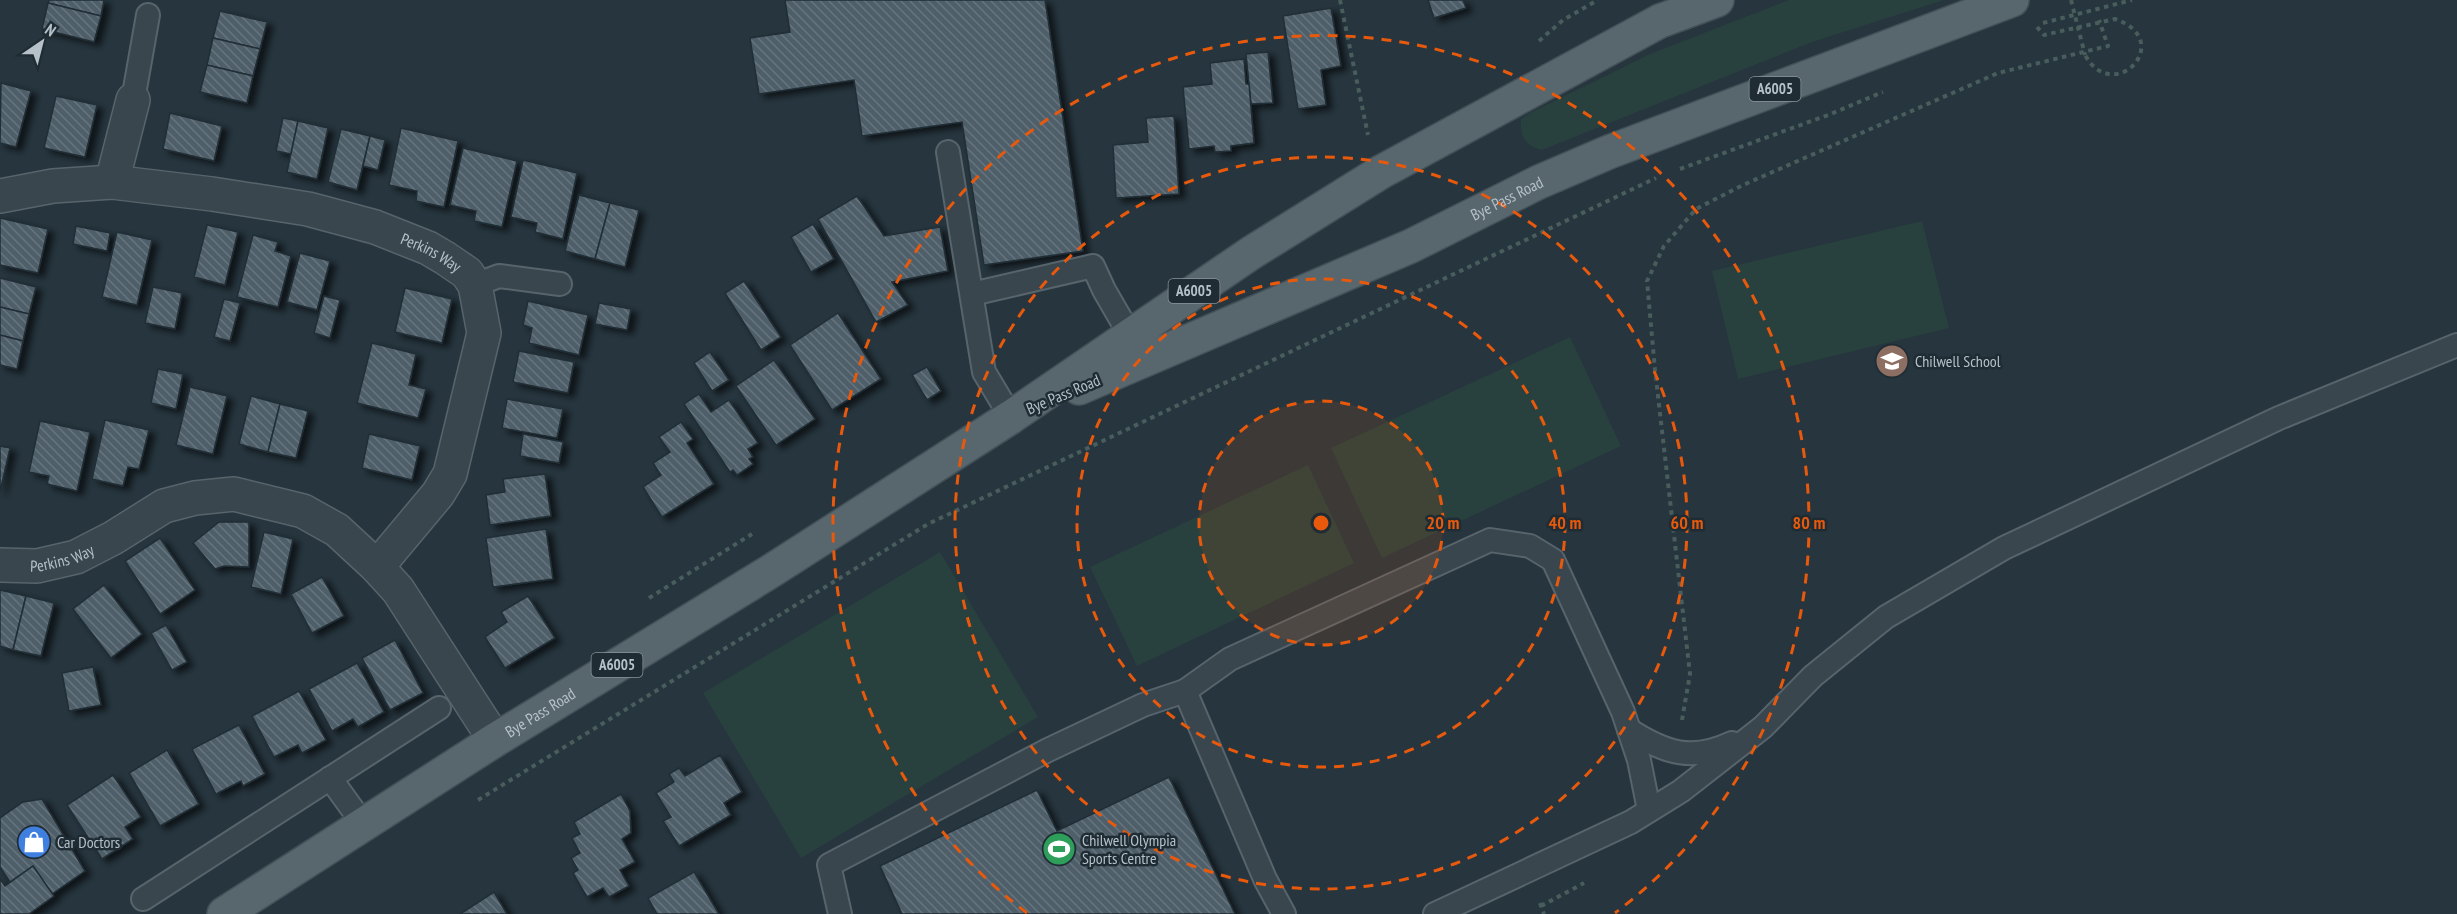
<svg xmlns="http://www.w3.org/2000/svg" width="2457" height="914" viewBox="0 0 2457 914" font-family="'PT Sans Narrow',sans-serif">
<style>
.grass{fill:#29413e}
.building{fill:url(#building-back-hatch);stroke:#212e36;stroke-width:1.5;filter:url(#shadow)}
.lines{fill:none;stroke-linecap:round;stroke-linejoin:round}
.service-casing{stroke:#58646c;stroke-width:26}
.minor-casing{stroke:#58646c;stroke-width:36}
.primary-casing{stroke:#435058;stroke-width:36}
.path{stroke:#485d5c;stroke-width:4;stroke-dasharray:4.5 4.5;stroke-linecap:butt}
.service{stroke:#3a464e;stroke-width:22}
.minor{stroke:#3a464e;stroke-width:33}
.primary{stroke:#58666e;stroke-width:33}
.path-bridge{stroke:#485d5c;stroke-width:4;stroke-dasharray:4.5 4.5;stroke-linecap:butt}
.ring{fill:none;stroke:#e8590c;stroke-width:3;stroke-dasharray:10 8}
.labels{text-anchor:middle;stroke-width:5;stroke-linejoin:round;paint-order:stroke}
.shield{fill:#1f2c34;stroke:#89949c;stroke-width:1.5}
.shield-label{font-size:15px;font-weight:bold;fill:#b6c1c9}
.street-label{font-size:16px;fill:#b6c1c9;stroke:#1f2c34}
.poi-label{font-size:16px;fill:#b6c1c9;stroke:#1f2c34;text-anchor:start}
.centre{fill:#e8590c;stroke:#1f2c34;stroke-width:3}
.ring-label{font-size:18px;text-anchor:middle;font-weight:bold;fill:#e8590c;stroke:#1f2c34;stroke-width:5;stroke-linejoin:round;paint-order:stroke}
</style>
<defs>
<pattern id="building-back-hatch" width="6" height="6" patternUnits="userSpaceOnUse" patternTransform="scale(1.5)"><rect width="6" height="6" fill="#4f5f69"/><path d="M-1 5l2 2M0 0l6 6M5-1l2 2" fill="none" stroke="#66747d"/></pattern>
<filter id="shadow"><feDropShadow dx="6" dy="4" stdDeviation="3" flood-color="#0009"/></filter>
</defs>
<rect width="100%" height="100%" fill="#26353e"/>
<!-- grass -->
<g class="grass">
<path d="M 1789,0 L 1944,0 L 1812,42 L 1542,150 C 1524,145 1520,137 1521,119 L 1530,113 L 1650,54 Z"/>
<path d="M 1922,221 L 1949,328 L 1738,379 L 1712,271 Z"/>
<path d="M 1570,337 L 1621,446 L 1382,558 L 1331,448 Z"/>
<path d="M 1308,465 L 1354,563 L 1137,666 L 1090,567 Z"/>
<path d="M 940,552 L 1038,717 L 801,858 L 703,693 Z"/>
</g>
<!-- building -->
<g class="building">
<path d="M 49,0 L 104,0 L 101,16 L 48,3 Z"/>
<path d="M 785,0 L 1045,0 L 1083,251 L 984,265 L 962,122 L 862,136 L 854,80 L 759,94 L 750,38 L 790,32 Z"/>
<path d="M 1428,0 L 1463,0 L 1466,8 L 1434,18 Z"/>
<path d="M 48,3 L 101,16 L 94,42 L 42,29 Z"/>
<path d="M 1331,8 L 1341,66 L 1321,70 L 1326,105 L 1298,109 L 1283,16 Z"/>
<path d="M 220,11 L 267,22 L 260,49 L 213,38 Z"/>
<path d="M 213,38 L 260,49 L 253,76 L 207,65 Z"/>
<path d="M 1268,52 L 1273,103 L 1251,104 L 1246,54 Z"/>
<path d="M 1244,59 L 1246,84 L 1249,84 L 1254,143 L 1231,146 L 1231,151 L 1215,152 L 1214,146 L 1189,149 L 1183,87 L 1212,84 L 1210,63 Z"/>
<path d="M 207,65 L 253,76 L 247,103 L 200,92 Z"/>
<path d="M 1,83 L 31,91 L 16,147 L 0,143 Z"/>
<path d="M 56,96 L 97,105 L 85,157 L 44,148 Z"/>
<path d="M 170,113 L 222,126 L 214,161 L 163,149 Z"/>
<path d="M 1174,116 L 1179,194 L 1116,198 L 1113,145 L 1148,142 L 1146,118 Z"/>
<path d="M 283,118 L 298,121 L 291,154 L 276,151 Z"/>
<path d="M 298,121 L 328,128 L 317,179 L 287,172 Z"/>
<path d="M 401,128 L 458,141 L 444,207 L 416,201 L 417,191 L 389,185 Z"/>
<path d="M 341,129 L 370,136 L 357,190 L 328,182 Z"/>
<path d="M 370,136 L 385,140 L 378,170 L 363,166 Z"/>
<path d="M 463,148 L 517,161 L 502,227 L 474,221 L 476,211 L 450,205 Z"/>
<path d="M 523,160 L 577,173 L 563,239 L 535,232 L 537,223 L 511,217 Z"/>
<path d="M 579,195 L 610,203 L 595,259 L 565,251 Z"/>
<path d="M 857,196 L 884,236 L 940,227 L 948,271 L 892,282 L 908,305 L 876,322 L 818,219 Z"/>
<path d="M 610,203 L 639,210 L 625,267 L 595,259 Z"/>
<path d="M 0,218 L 48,229 L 38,273 L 0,265 Z"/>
<path d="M 813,224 L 834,259 L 811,272 L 791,237 Z"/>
<path d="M 207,225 L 238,232 L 225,285 L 194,277 Z"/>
<path d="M 76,226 L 110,233 L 107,251 L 73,244 Z"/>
<path d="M 117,232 L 152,240 L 137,305 L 102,297 Z"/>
<path d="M 253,235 L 278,242 L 275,251 L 291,256 L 278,307 L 237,297 Z"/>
<path d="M 300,253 L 330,261 L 317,310 L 287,302 Z"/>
<path d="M 0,278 L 36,287 L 29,314 L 0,307 Z"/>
<path d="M 744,281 L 781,337 L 761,350 L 725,293 Z"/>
<path d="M 153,287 L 182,293 L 175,329 L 145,323 Z"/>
<path d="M 405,288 L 452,299 L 442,343 L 395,332 Z"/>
<path d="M 324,296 L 340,300 L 330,338 L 314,333 Z"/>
<path d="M 224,299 L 240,303 L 230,341 L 214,337 Z"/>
<path d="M 528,301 L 588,315 L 579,355 L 529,343 L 532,328 L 523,325 Z"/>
<path d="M 599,303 L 631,309 L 627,330 L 595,324 Z"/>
<path d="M 0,307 L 29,314 L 23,341 L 0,335 Z"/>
<path d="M 838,313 L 881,379 L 832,410 L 790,345 Z"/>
<path d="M 0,335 L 23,341 L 17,369 L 0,365 Z"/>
<path d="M 372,343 L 416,354 L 409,385 L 426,389 L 418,418 L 357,403 Z"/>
<path d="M 519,351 L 574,362 L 568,393 L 513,382 Z"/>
<path d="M 710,352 L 729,380 L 712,391 L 694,363 Z"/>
<path d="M 774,360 L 815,419 L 776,445 L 736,386 Z"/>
<path d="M 927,367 L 941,391 L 927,400 L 912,375 Z"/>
<path d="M 158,369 L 183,374 L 176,409 L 151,403 Z"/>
<path d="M 190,387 L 227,396 L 213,454 L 176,445 Z"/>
<path d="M 699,394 L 711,412 L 729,400 L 758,443 L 748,449 L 753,457 L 749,459 L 753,464 L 737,475 L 733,470 L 730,472 L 684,404 Z"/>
<path d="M 251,396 L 280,404 L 268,452 L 239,444 Z"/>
<path d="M 507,399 L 563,409 L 557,438 L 502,428 Z"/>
<path d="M 280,404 L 308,411 L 296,458 L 268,452 Z"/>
<path d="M 105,420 L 149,430 L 139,469 L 128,467 L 123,486 L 92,479 Z"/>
<path d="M 40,421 L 90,432 L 77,491 L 47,484 L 49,476 L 29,472 Z"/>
<path d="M 681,422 L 693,439 L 687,443 L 714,484 L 662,517 L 643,487 L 661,475 L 653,463 L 670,452 L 659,437 Z"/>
<path d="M 369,434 L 420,446 L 412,480 L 362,468 Z"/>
<path d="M 523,434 L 563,442 L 559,463 L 520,456 Z"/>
<path d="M 0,446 L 10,448 L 0,492 Z"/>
<path d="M 545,474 L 551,516 L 490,525 L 486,495 L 505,492 L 503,479 Z"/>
<path d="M 219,522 L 249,522 L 249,567 L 224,566 L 215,569 L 193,543 Z"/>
<path d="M 546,529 L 553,579 L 493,587 L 486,538 Z"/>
<path d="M 264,532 L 293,539 L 281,594 L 251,587 Z"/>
<path d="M 160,538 L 195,590 L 160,614 L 125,561 Z"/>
<path d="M 322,577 L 344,616 L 312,633 L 291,594 Z"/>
<path d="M 104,585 L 142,634 L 111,658 L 73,609 Z"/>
<path d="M 0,590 L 26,596 L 13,650 L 0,646 Z"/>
<path d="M 26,596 L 54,603 L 41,656 L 13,650 Z"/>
<path d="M 528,596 L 555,638 L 505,668 L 485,637 L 507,622 L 501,612 Z"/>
<path d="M 166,625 L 187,662 L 172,670 L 151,633 Z"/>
<path d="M 395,640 L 423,693 L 390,710 L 362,658 Z"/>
<path d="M 357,663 L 384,712 L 358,727 L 353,719 L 332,731 L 309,689 Z"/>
<path d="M 93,667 L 101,705 L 69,711 L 62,673 Z"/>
<path d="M 299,691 L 326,740 L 302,753 L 298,745 L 274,757 L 252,716 Z"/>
<path d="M 239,725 L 265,774 L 243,786 L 241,781 L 216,794 L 192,749 Z"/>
<path d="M 167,750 L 199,804 L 160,826 L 129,773 Z"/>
<path d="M 720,755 L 742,792 L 724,803 L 731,815 L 679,846 L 663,821 L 671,817 L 656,793 L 674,782 L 669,774 L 679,768 L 685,776 Z"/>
<path d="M 113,775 L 141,817 L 125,827 L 133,839 L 102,859 L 67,805 Z"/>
<path d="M 1169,777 L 1235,914 L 902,914 L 880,866 L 1037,790 L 1057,831 Z"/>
<path d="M 621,794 L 630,811 L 631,833 L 622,839 L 635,862 L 620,870 L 629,886 L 609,897 L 603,888 L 587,897 L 573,873 L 578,870 L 571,858 L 580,853 L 572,838 L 580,834 L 574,822 Z"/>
<path d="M 42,799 L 85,871 L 52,894 L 33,866 L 10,882 L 0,867 L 0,818 L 23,802 Z"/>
<path d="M 33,866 L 54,896 L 29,914 L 0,914 L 0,879 L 5,886 Z"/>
<path d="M 694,872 L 719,914 L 657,914 L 648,898 Z"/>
<path d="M 494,892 L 507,914 L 460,914 Z"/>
</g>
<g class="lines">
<!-- service casing -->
<g class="service-casing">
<g id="service">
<path d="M 133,100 L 148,15"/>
<path d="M 948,152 L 984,372 L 1011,417"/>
<path d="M 475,285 L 499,276 L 560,284"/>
<path d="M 972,294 L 1093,266 L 1104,290 L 1130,335"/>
<path d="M 1629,730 C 1665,753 1692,762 1732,743"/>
<path d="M 330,778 L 364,825"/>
<path d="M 143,899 L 439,708"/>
<path d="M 840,914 L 829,865 L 1048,750 L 1143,705 L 1185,691"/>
<path d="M 1284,914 L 1265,879 L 1185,691 L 1230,659 L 1490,540 L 1530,546 L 1553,560 L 1623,712 L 1639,760 L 1649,810"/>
<path d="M 1435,914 L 1631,822 L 1681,791 L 1763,727 L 1813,676 L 1886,617 L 2004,548 L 2279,418 L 2457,345"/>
</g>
</g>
<!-- minor casing -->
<g class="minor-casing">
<g id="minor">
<path d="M 112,182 L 133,100"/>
<path id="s1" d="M 0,196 L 53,186 L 112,182 L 212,194 L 308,209 L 375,227 L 428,248 L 445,258 L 467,273 L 475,285 L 484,333 L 450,474 L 438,494 L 377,567"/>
<path id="s2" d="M 0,565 L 37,566 L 76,557 L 113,538 L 164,506 L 195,498 L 234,494 L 303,511 L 337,530 L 377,567 L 398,590 L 495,740"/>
</g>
</g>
<!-- primary casing -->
<g class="primary-casing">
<g id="primary">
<path id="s3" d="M 1079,388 L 1411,246 L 1539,182 L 1609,152 L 2012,0"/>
<path id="s4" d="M 224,914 L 495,740 L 771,571 L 1011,417 L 1251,253 L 1381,172 L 1660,21 L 1717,0"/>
</g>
</g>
<!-- path -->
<g class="path">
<path d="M 1340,0 L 1368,135"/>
<path d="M 2043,23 L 2132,0"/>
<path d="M 2037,27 L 2044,35 L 2115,19 C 2177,40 2114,107 2085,55"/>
<path d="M 1539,41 L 1563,20 L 1598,0"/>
<path d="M 1680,169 L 1828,115 L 1883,92"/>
<path d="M 649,598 L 752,534"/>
<path d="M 1682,720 L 1690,674 L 1655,370 L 1647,281 L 1664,246 L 1696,209 L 1743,185 L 1998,73 L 2108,46 L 2099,20"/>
<path d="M 478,800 L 928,524 L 1656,178"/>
<path d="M 1540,903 L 1544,914"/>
<path d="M 1541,906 L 1584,883"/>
</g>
<!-- service -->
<use href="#service" class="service"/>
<!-- minor -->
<use href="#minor" class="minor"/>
<!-- primary -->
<use href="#primary" class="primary"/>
<!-- path-bridge -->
<path class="path-bridge" d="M 2071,0 L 2085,55"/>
</g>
<!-- distance rings -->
<circle cx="1321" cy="523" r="122" fill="#e8590c" fill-opacity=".12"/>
<g class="ring">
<circle cx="1321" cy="523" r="122"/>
<circle cx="1321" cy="523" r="244"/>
<circle cx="1321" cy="523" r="366"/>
<path d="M1027 913A488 488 0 1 1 1615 913"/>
</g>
<!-- icons -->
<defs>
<g id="school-disc" transform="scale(1.725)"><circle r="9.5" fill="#8d6e63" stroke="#1f2c34"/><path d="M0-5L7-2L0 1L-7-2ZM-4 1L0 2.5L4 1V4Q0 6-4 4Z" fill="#fff"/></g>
<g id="shop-disc" transform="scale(1.725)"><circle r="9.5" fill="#3f7fe0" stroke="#1f2c34"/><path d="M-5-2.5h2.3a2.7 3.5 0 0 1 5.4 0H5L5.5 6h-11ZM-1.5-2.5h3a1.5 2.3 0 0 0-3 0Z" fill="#fff"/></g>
<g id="stadium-disc" transform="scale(1.725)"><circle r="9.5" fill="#2e9e5b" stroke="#1f2c34"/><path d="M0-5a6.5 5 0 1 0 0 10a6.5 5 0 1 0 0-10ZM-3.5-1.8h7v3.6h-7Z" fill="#fff"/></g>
</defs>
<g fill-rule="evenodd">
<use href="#school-disc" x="1892" y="361"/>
<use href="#shop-disc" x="34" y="842"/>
<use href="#stadium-disc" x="1059" y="849"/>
</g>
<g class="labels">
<!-- shield labels -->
<g class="shield">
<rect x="1749.5" y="77" width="51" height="24" rx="4.5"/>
<rect x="1168.5" y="279" width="51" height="24" rx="4.5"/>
<rect x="591.5" y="653" width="51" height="24" rx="4.5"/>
</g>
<g class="shield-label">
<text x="1775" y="94">A6005</text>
<text x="1194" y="296">A6005</text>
<text x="617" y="670">A6005</text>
</g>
<!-- street labels -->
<g class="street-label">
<text dy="6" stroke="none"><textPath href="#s3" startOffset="468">Bye Pass Road</textPath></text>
<text dy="6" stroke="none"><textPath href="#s1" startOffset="442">Perkins Way</textPath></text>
<text transform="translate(1063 394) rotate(-23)" y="6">Bye Pass Road</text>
<text dy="6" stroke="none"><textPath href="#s2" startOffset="63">Perkins Way</textPath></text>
<text dy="6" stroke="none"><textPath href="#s4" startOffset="375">Bye Pass Road</textPath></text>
</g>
<!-- poi labels -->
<g class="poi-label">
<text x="1915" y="367">Chilwell School</text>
<text x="1082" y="846">Chilwell Olympia<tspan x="1082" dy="18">Sports Centre</tspan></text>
<text x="57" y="848">Car Doctors</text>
</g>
</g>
<circle cx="1321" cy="523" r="9" class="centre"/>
<g class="ring-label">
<text x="1443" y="529">20 m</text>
<text x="1565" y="529">40 m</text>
<text x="1687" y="529">60 m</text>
<text x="1809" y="529">80 m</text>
</g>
<!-- north arrow -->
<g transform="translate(42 42) rotate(35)" stroke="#1f2c34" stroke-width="4.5" paint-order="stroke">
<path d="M0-4.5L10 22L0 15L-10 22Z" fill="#b6c1c9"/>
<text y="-9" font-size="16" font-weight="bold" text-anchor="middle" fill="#b6c1c9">N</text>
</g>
</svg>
